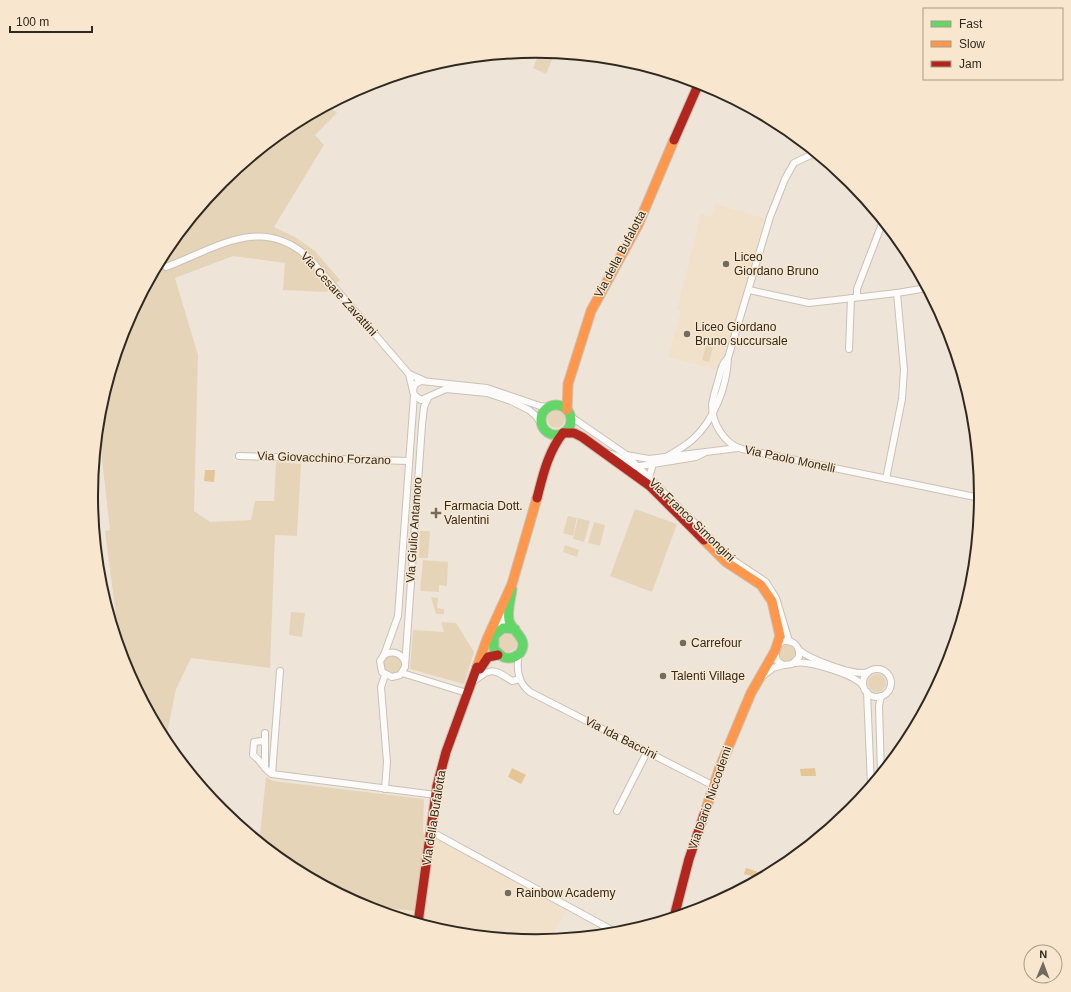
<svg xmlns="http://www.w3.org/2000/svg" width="1071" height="992" viewBox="0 0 1071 992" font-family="Helvetica,sans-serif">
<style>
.built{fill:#f1e1ca}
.green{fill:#e6d4b9}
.water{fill:#e4c595}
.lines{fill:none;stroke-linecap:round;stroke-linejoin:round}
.street-casing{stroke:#c8c1b6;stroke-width:8}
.fast-casing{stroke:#c8c1b6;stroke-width:11}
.slow-casing{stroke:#c8c1b6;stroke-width:11}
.jam-casing{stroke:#c8c1b6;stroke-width:11}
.street{stroke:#fcfbf9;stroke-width:6}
.fast{stroke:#63d668;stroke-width:9}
.slow{stroke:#ff974d;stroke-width:9}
.jam{stroke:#b3261e;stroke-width:9}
.poi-dot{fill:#726b60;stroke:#f8e7ce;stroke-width:1.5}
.labels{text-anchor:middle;stroke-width:3;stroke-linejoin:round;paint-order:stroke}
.street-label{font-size:12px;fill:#2f2920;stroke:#f8e7ce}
.poi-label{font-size:12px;fill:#2f2920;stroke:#f8e7ce;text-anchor:start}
.rim{fill:none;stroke:#2f2920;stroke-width:2}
</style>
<rect width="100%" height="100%" fill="#eee5d8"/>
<!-- built -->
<g class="built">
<path d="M 716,204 L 764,218 L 735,325 L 729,338 L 719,370 L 668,357 L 681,311 L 677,309 L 701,214 L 712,217 Z"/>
<path d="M 432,834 L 568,907 L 550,940 L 535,941 L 448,932 L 420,920 Z"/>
<path d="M 361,905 L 418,912 L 416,922 L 365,907 Z"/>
</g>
<!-- green -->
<g class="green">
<path d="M 540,51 L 555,53 L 546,74 L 533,68 Z"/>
<path d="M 328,105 L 337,113 L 315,135 L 324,145 L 274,227 L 295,237 L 315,251 L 340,280 L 326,292 L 283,290 L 285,263 L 233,256 L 175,278 L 198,355 L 194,511 L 210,522 L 251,520 L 255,501 L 274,501 L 276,462 L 301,464 L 297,536 L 275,535 L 270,668 L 191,658 L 176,689 L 165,743 L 124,666 L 115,635 L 116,616 L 105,531 L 110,530 L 98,424 L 99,409 L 124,325 L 166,249 L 221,181 L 288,126 Z"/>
<path d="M 706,346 L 713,347 L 709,362 L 702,360 Z"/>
<circle cx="556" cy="419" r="9"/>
<path d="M 635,509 L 677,524 L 652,592 L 610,576 Z"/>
<path d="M 568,516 L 577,518 L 573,536 L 563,533 Z"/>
<path d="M 578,518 L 590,521 L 584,542 L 573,539 Z"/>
<path d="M 594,522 L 605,525 L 600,546 L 588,543 Z"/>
<path d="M 420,531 L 430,531 L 428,558 L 419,558 Z"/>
<path d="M 565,545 L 579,550 L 577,557 L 563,552 Z"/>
<path d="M 423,560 L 448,562 L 447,586 L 439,585 L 439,592 L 420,591 Z"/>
<path d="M 431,597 L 438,598 L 437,608 L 444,609 L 444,614 L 436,614 Z"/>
<path d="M 291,612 L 305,613 L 302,637 L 289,635 Z"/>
<path d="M 441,622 L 456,623 L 474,652 L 464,684 L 410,669 L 413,630 L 444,632 Z"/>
<circle cx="508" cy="642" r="10"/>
<circle cx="787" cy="653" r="8"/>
<circle cx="393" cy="665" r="10"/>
<circle cx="877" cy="683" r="9"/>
<path d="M 917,721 L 902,748 L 904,731 Z"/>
<path d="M 266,777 L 273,781 L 424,799 L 423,831 L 426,840 L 415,911 L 361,905 L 288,866 L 247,832 L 260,834 Z"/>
</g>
<!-- water -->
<g class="water">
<path d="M 205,470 L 215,470 L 214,482 L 204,481 Z"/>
<path d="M 512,768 L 526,775 L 521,784 L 508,777 Z"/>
<path d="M 815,768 L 816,776 L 801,776 L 800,769 Z"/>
<path d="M 746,868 L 758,872 L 756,877 L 744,874 Z"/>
</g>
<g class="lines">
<!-- street casing -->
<g class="street-casing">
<g id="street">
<path d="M 815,153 L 794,163 L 785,179 L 770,217 L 728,358 C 721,364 721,372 718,381 C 716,388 713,397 712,405 C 712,423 724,444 742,449 L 980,498"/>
<path d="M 166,267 C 217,248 263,213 311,260 L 409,374"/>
<path d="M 749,290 L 809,303 L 897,293"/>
<path d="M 857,297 L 857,289 L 883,221"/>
<path d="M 849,349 L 851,298"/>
<path d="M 413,391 L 409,374 L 423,380"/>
<path d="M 414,395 L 398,616 L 384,655 L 380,661 L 382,672 L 392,677 L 400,675 L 405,667 L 422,425 L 424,407 L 428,398"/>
<path d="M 570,416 L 625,454 L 730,558 L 766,582 L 776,598 L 789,641"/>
<path d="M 543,426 L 536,416 L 529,410 L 511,401 L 487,393 L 446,389 L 421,400 L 414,395 C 412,388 414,383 421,381 L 487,388 L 540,406 L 549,407"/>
<path d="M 608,453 L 617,456 L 633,467 L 653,464"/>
<path d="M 626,455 L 649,459 L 738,448"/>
<path d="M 239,456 L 409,461"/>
<path d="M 666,457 C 675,452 684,447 692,440 C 714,421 727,386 728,358"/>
<path d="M 649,477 L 653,464 L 696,457 L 704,453"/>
<path d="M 886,479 L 902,399 L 904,370 L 897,293 L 927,288"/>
<path d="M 501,629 L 504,607"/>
<path d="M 799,650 C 810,659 855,677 868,672"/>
<path d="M 775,651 L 777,661 L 784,665 L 792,664 L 799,657 C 800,646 794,640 783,641 L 777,646"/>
<path d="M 519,654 C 516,668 518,683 530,692 L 714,786"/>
<path d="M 384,655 C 393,650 401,653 405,662"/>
<path d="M 795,663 C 808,660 856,675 863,686"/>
<circle cx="877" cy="683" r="14"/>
<path d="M 280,671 L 272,774 L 436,795"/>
<path d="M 402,673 L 467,693"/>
<path d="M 385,675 L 381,687 L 387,762 L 385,789"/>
<path d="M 763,676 L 773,668 L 784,665"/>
<path d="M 474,681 C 492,666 495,670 512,681 L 520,679"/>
<path d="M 867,692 L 871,785"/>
<path d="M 265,733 L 265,744"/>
<path d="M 265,768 L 265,744 L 262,741 L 254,742 L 253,755 C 262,761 264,770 272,774"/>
<path d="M 881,773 L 879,706 L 881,696"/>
<path d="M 617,811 L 647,752"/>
<path d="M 432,832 L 617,933"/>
</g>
</g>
<!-- fast casing -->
<g class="fast-casing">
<g id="fast">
<circle cx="556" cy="420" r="15"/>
<path d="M 512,589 C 511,599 507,610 509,620 C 512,632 530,639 520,653 C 515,658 509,659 503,657 L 494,649 L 494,636 L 503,628 L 515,629"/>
</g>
</g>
<!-- slow casing -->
<g class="slow-casing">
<g id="slow">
<path d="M 567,410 L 568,384 L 591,311 L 638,225 L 674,140"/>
<path d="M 704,540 L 726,562 L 761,585 L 772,601 L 780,636 L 775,651 L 751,693 L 720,767 L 704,815"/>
<path d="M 477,667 L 487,639 L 512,584 L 537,498"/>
</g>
</g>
<!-- jam casing -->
<g class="jam-casing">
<g id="jam">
<path d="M 674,140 L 699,83"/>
<path d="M 563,433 L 574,433 L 582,437 L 650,486 L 704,540"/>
<path d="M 537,498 C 543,475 548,452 563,433"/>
<path d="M 480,669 L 488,657 L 498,655"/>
<path d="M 674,917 L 689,859 L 704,815"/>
<path d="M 418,923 L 437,786 L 446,752 L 477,667"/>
</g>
</g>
<!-- street -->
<use href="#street" class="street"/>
<!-- fast -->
<use href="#fast" class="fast"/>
<!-- slow -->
<use href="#slow" class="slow"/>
<!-- jam -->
<use href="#jam" class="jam"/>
</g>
<!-- markers -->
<g class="poi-dot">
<circle cx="726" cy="264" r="4"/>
<circle cx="687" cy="334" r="4"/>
<path d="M434 507h4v4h4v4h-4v4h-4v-4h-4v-4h4z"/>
<circle cx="683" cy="643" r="4"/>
<circle cx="663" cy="676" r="4"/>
<circle cx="508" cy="893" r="4"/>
</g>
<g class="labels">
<!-- street labels -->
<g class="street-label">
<text transform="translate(620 254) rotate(-62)" y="4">Via della Bufalotta</text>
<text transform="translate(339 294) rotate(48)" y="4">Via Cesare Zavattini</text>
<text transform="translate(324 458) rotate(2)" y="4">Via Giovacchino Forzano</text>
<text transform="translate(790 459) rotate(12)" y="4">Via Paolo Monelli</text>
<text transform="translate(692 520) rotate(44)" y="4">Via Franco Simongini</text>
<text transform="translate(414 530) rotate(-86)" y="4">Via Giulio Antamoro</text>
<text transform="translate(621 738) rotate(27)" y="4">Via Ida Baccini</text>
<text transform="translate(710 798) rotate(-71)" y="4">Via Dario Niccodemi</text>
<text transform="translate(434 818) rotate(-81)" y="4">Via della Bufalotta</text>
</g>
<!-- poi labels -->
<g class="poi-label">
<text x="734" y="261">Liceo<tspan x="734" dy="14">Giordano Bruno</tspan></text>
<text x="695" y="331">Liceo Giordano<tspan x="695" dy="14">Bruno succursale</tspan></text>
<text x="444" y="510">Farmacia Dott.<tspan x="444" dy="14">Valentini</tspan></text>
<text x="691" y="647">Carrefour</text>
<text x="671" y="680">Talenti Village</text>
<text x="516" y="897">Rainbow Academy</text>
</g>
</g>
<!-- crop -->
<path d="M0 0H1071V992H0ZM98 496a438 438 0 1 1 876 0a438 438 0 1 1-876 0Z" fill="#f8e7ce" fill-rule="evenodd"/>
<path class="rim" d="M98 496a438 438 0 1 1 876 0a438 438 0 1 1-876 0Z"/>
<!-- legend -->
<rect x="923" y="8" width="140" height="72" fill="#f8e7ce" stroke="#a89b88"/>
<rect x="931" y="21" width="20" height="6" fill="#63d668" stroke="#a89b88"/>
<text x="959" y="28" font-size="12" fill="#2f2920">Fast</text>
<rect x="931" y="41" width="20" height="6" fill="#ff974d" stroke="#a89b88"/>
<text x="959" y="48" font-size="12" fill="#2f2920">Slow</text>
<rect x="931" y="61" width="20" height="6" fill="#b3261e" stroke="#a89b88"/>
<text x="959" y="68" font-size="12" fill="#2f2920">Jam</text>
<!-- north arrow -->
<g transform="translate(1043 964) rotate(1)"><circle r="19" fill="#f8e7ce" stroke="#a89b88"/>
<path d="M0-3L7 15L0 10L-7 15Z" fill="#726b60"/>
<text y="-6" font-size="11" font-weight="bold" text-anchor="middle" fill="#2f2920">N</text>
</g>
<!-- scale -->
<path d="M10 26v6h82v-6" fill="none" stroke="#2f2920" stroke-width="2"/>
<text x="16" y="26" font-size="12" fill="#2f2920" stroke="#f8e7ce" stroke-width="3" paint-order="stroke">100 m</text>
</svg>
